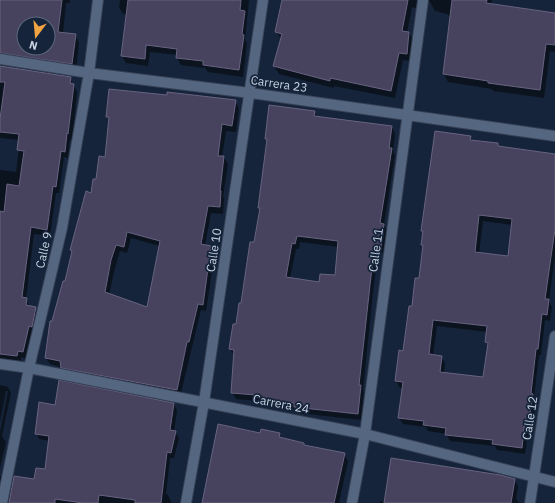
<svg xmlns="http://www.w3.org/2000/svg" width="555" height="503" viewBox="0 0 555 503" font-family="'IBM Plex Sans',sans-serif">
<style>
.shadow{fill:#0007;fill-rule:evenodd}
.building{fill:#47425e;stroke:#686381;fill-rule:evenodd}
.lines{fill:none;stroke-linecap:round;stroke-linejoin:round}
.minor-casing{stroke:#353f53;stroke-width:12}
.minor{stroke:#546680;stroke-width:10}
.labels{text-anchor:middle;stroke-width:3.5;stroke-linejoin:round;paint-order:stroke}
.street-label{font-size:12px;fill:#c8d2e1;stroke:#15243a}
</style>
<rect width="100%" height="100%" fill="#15243a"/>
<!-- shadow -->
<g class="shadow">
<path d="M 39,0 L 70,0 L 70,3 L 66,3 L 63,33 L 75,35 L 79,42 L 76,70 L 6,56 L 2,50 L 0,50 L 0,2 ZM 24,24 L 48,24 L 48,48 L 24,48 Z"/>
<path d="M 120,0 L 249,0 L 245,40 L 247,43 L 243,77 L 208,72 L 205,68 L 181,65 L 177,58 L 178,55 L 150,52 L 148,66 L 126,63 L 122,56 L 128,14 L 123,14 L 119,7 Z"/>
<path d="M 283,0 L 492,0 L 491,5 L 555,14 L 555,52 L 550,51 L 544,98 L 493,91 L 492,89 L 448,82 L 444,74 L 451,17 L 449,16 L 447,14 L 435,11 L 430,2 L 426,1 L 420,9 L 412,7 L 407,33 L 409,33 L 413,41 L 411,61 L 403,60 L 395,98 L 334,86 L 334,88 L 279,74 L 274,66 L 282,40 L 276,32 Z"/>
<path d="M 70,78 L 77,92 L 72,140 L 70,140 L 68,158 L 64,157 L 59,193 L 56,193 L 50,236 L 34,234 L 26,299 L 30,307 L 35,308 L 39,315 L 26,359 L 21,357 L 21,362 L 0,360 L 0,170 L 16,172 L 20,140 L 0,138 L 0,81 L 6,82 Z"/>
<path d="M 235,101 L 239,108 L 236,132 L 226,131 L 222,157 L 224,157 L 228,164 L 223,197 L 224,199 L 223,214 L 211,213 L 205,246 L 211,247 L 215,253 L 206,311 L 201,310 L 180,397 L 65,374 L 61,367 L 50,364 L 46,358 L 53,322 L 66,282 L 91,194 L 105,158 L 110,121 L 107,117 ZM 131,238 L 160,246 L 148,308 L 109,295 L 115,268 L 120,251 L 127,253 Z"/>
<path d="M 314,112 L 318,118 L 392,127 L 395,133 L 393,152 L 395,155 L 384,225 L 387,231 L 385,253 L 379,252 L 374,283 L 363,390 L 364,392 L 361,420 L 299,413 L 296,409 L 260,403 L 259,401 L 236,399 L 232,392 L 234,355 L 230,349 L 242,304 L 261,210 L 259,207 L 268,142 L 266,138 ZM 300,242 L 339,247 L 335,276 L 319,283 L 290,278 L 296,249 L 299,249 Z"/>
<path d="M 470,137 L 473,141 L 497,144 L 499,148 L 555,155 L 555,255 L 549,302 L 552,307 L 550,321 L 545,320 L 541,355 L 539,355 L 534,398 L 536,401 L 533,427 L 529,427 L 525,454 L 497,450 L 495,446 L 450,441 L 446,434 L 428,431 L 426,427 L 403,424 L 399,418 L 403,388 L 400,388 L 396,381 L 400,352 L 404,352 L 420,280 L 424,248 L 422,245 L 424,233 L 422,231 ZM 483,221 L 512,225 L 509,257 L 479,254 ZM 437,326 L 487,332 L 486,342 L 488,346 L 484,379 L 444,374 L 445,363 L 441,357 L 433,356 Z"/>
<path d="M 0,385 L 8,387 L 11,393 L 2,436 L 6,442 L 0,468 L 0,432 L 8,391 L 6,391 L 0,422 Z"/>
<path d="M 174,404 L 177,410 L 174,432 L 175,432 L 179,438 L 174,458 L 170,458 L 166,494 L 168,495 L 171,501 L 171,503 L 10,503 L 46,470 L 50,441 L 39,439 L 36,433 L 56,406 Z"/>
<path d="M 261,434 L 279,434 L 282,439 L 304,444 L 305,446 L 344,454 L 348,461 L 339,503 L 203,503 Z"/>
<path d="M 0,476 L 4,482 L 0,501 Z"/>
<path d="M 514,479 L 518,486 L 516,499 L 519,503 L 380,503 L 380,501 L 385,502 Z"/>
</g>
<!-- building -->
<g class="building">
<path d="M 0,0 L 62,0 L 58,32 L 76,34 L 72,64 L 0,53 ZM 24,24 L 48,24 L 48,48 L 24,48 Z"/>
<path d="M 128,0 L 241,0 L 240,10 L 245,11 L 242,34 L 244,35 L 239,70 L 203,65 L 203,61 L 176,58 L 177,49 L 146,45 L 145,59 L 121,56 Z"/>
<path d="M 282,0 L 408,0 L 402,31 L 409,32 L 407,54 L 399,53 L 391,91 L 330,78 L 330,81 L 273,66 L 282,34 L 275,32 Z"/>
<path d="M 452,0 L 487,0 L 486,3 L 555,13 L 555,45 L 546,44 L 540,90 L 488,83 L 488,81 L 443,74 Z"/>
<path d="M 0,66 L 71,77 L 70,83 L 74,84 L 68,134 L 67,133 L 65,152 L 61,151 L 56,187 L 53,186 L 47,230 L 31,227 L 22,297 L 27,298 L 26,305 L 36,307 L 32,327 L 29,326 L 23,352 L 18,351 L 17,356 L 0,354 L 0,211 L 4,212 L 7,184 L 19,186 L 24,151 L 17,150 L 19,134 L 0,132 L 0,119 L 5,82 L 0,82 Z"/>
<path d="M 109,89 L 167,95 L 167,92 L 236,100 L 232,126 L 222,124 L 218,156 L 224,156 L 220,191 L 221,191 L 220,207 L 208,206 L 201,244 L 211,246 L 203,305 L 198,304 L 189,342 L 187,342 L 177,390 L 61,368 L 60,361 L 45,358 L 50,321 L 52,321 L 63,281 L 65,281 L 72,251 L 70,250 L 86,191 L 91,193 L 93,179 L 96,179 L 99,156 L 105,157 L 109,117 L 106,117 ZM 127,232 L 160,241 L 147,307 L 105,292 L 111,260 L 116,245 L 124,247 Z"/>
<path d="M 269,105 L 315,111 L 314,116 L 392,126 L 389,148 L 392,148 L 380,223 L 384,224 L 381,247 L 376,246 L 371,276 L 359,385 L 361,385 L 358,414 L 294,407 L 294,403 L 255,397 L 256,395 L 231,393 L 234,350 L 229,349 L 233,324 L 236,324 L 239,303 L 241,303 L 250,242 L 254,242 L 260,208 L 258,208 L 267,139 L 265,139 ZM 297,236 L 338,241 L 335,275 L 320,274 L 319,282 L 286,277 L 292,243 L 295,244 Z"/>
<path d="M 435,131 L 471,136 L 470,140 L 498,143 L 498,146 L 555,154 L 555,229 L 545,299 L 549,299 L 547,315 L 542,314 L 538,349 L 536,349 L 531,393 L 533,394 L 529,421 L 525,421 L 522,448 L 492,444 L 493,440 L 445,435 L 446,428 L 423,425 L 424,421 L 398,418 L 403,382 L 395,381 L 399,350 L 403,351 L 409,306 L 412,306 L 415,278 L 419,278 L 423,245 L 421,245 L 423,231 L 421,231 ZM 479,215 L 512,219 L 508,256 L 475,252 ZM 433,320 L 487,326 L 485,342 L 488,343 L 483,377 L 440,372 L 442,356 L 429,354 Z"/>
<path d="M 59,380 L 174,403 L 170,430 L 176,431 L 171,453 L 167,452 L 161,503 L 135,503 L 135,500 L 99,495 L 98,503 L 83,503 L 55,499 L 55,503 L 9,503 L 14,476 L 34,479 L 36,468 L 45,469 L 49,436 L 35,434 L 39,402 L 55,405 Z"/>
<path d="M 218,424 L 260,433 L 261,429 L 280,433 L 279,437 L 304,443 L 304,445 L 345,453 L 334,503 L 202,503 Z"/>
<path d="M 391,458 L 500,475 L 515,479 L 511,503 L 384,503 Z"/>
</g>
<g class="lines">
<!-- minor casing -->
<g class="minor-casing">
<g id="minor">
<path d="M 0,59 L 89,73 L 250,93 L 555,136"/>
<path d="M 0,364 L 29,368 L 365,434 L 555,482"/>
<path d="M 2,503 L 29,368 L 62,228 L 89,73 L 98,0"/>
<path d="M 186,503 L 204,402 L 263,0"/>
<path d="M 352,503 L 365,434 L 423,0"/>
<path d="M 530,503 L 555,336"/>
</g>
</g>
<!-- minor -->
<use href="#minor" class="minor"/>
</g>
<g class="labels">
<!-- street labels -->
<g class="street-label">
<text transform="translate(279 84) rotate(8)" y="4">Carrera 23</text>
<text transform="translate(44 250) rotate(-77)" y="4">Calle 9</text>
<text transform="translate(214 250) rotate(-81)" y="4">Calle 10</text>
<text transform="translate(376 250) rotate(-82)" y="4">Calle 11</text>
<text transform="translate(281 404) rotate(11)" y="4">Carrera 24</text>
<text transform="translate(530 418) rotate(-81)" y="4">Calle 12</text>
</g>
</g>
<!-- north arrow -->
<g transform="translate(36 36) rotate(196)"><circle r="19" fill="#15243a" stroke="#5d6a7d"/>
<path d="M0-3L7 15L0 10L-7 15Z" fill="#f3a442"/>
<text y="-6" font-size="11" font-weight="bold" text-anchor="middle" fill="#c8d2e1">N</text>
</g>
</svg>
